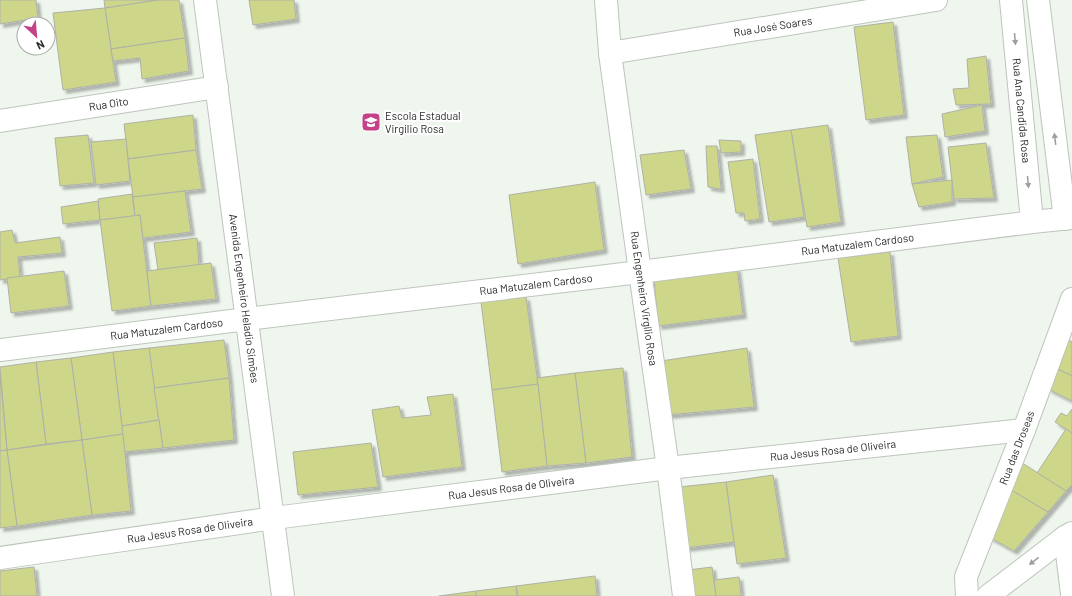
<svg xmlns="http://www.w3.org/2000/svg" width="1072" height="596" viewBox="0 0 1072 596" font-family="Barlow,sans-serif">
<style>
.building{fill:#ced68a;stroke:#afb1a7;filter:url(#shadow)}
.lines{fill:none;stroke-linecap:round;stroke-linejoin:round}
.minor-casing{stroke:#bec5bd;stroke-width:24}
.minor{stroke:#fff;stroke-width:22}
.oneway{fill:#9ea09e}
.labels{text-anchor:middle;stroke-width:4;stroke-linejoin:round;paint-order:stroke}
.street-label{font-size:11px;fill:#282b28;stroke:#fff}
.poi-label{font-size:11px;fill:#282b28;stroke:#fff;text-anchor:start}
</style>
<defs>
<filter id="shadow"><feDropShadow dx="3.5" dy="3.5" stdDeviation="1" flood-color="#0004"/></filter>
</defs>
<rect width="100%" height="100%" fill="#eef6ed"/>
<!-- building -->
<g class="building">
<path d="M 0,0 L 36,0 L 38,18 L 0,24 Z"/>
<path d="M 104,0 L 158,0 L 105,8 Z"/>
<path d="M 158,0 L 179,0 L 185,38 L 111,49 L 105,8 Z"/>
<path d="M 249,0 L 294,0 L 296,19 L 253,25 Z"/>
<path d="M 105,8 L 116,82 L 63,90 L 53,13 Z"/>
<path d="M 893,22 L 904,115 L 866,120 L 854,27 Z"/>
<path d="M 185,38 L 189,71 L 142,79 L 140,58 L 113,61 L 111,49 Z"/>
<path d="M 986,56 L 991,104 L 956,105 L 953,89 L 969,88 L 967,59 Z"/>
<path d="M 982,105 L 985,131 L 945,137 L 942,114 Z"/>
<path d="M 193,115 L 196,150 L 128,159 L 124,124 Z"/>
<path d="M 828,125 L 841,222 L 807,227 L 791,130 Z"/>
<path d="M 791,130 L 804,217 L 769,222 L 755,135 Z"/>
<path d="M 88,135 L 94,183 L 60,186 L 55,138 Z"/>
<path d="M 937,135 L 943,177 L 912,184 L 906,137 Z"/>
<path d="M 126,139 L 130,181 L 96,185 L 91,142 Z"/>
<path d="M 719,140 L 741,141 L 741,152 L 721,153 Z"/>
<path d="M 986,143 L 994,198 L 954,199 L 948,147 Z"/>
<path d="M 706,146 L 717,146 L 721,189 L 708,187 Z"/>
<path d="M 196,150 L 202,189 L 133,197 L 128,159 Z"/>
<path d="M 684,150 L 691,189 L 646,195 L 640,155 Z"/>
<path d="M 753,159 L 760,219 L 745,221 L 744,213 L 736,213 L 728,162 Z"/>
<path d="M 952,180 L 952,202 L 919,207 L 912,184 Z"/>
<path d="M 595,182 L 604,250 L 518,264 L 509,195 Z"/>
<path d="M 185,191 L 191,232 L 143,238 L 140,215 L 135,216 L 133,197 Z"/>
<path d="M 132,194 L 135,216 L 100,220 L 98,199 Z"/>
<path d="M 98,201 L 100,220 L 63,224 L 61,207 Z"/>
<path d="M 140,215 L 151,306 L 112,311 L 100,220 Z"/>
<path d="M 12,230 L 15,243 L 60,237 L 62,253 L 18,257 L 20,277 L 0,280 L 0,232 Z"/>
<path d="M 197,238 L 199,265 L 158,270 L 154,243 Z"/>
<path d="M 890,252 L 898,336 L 851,342 L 838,258 Z"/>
<path d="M 211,263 L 216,299 L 151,306 L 147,271 Z"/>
<path d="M 737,268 L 743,315 L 658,326 L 654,279 Z"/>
<path d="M 64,271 L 69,306 L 11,313 L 7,278 Z"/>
<path d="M 526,297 L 538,384 L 492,390 L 481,302 Z"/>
<path d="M 1066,338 L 1072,342 L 1072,376 L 1056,368 Z"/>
<path d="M 224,340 L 229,378 L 154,388 L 149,348 Z"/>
<path d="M 149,348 L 159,420 L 122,426 L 113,352 Z"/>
<path d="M 747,348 L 754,407 L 667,415 L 661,361 Z"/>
<path d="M 113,352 L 123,434 L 82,440 L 71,358 Z"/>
<path d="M 71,358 L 82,440 L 46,444 L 36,362 Z"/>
<path d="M 36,362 L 46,444 L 7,450 L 0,367 Z"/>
<path d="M 623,368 L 632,457 L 586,463 L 575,373 Z"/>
<path d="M 1056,368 L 1072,376 L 1072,401 L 1048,389 Z"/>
<path d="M 575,373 L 586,463 L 547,466 L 537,378 Z"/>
<path d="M 0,375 L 7,450 L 0,451 Z"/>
<path d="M 229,378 L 234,440 L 163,448 L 154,388 Z"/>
<path d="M 538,384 L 547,466 L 502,472 L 492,390 Z"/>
<path d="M 453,394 L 462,467 L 383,477 L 372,410 L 399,406 L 402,418 L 431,415 L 427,397 Z"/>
<path d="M 1072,409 L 1072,433 L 1055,422 L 1061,413 L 1067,416 Z"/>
<path d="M 159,420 L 163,448 L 124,452 L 122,426 Z"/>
<path d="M 1066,429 L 1072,433 L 1072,485 L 1066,491 L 1037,473 Z"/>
<path d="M 123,434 L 131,511 L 92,515 L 82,440 Z"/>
<path d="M 82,440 L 92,515 L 17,526 L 7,450 Z"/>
<path d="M 371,443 L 378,487 L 298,495 L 293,452 Z"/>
<path d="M 7,450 L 17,526 L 0,528 L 0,451 Z"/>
<path d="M 1019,461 L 1066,491 L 1048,512 L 1006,487 Z"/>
<path d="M 773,475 L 786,558 L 737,564 L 726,482 Z"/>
<path d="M 726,482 L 734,542 L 685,548 L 679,487 Z"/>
<path d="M 1006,487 L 1048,512 L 1014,551 L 987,536 Z"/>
<path d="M 34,567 L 37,596 L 0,596 L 0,571 Z"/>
<path d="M 712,567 L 716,596 L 691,596 L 688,570 Z"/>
<path d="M 595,576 L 597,596 L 518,596 L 516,586 Z"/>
<path d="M 739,577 L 741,596 L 716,596 L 714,580 Z"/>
<path d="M 516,586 L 517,596 L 476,596 L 476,591 Z"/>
<path d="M 476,591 L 476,596 L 439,596 Z"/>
</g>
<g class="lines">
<!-- minor casing -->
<g class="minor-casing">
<g id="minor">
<path id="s1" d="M 205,0 L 283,596"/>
<path id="s2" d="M 606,0 L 610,53 L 640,272 L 668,468 L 684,596"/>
<path id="s3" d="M 1011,0 L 1032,222"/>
<path d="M 1038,0 L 1065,219"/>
<path id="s4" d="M 610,53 L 936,0"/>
<path id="s5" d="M 0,121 L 217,87"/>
<path id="s6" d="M 0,350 L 247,319 L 640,272 L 1032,222 L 1072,218"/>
<path d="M 1065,537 L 1072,594"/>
<path id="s7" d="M 0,558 L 274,518 L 668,468 L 1024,430"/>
<path id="s8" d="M 967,596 L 966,577 L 1024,430 L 1072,299"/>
<path d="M 988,596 L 1065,537 L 1072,533"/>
</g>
</g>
<!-- minor -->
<use href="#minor" class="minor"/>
</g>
<!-- one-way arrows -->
<defs><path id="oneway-solid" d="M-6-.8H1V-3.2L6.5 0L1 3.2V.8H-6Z"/></defs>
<g class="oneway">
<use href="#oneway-solid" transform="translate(1015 39) rotate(85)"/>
<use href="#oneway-solid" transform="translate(1055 139) rotate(-97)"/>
<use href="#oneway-solid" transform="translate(1028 182) rotate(85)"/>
<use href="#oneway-solid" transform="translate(1034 561) rotate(142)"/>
</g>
<!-- icons -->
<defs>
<g id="school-square" transform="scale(1)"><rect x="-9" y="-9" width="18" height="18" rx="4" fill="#c54288" stroke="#fff"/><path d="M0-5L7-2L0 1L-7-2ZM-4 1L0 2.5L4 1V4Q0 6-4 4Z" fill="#fff"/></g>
</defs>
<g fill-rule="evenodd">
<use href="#school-square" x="371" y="122"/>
</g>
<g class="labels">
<!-- street labels -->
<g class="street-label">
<text dy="4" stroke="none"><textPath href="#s4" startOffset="165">Rua José Soares</textPath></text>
<text dy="4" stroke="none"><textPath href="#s5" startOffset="110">Rua Oito</textPath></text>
<text dy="4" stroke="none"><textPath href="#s3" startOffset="111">Rua Ana Candida Rosa</textPath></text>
<text dy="4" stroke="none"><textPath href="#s6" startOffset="864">Rua Matuzalem Cardoso</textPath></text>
<text dy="4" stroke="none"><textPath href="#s6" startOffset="540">Rua Matuzalem Cardoso</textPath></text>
<text dy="4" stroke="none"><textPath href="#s1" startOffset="301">Avenida Engenheiro Heladio Simões</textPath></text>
<text dy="4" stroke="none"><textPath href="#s2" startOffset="301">Rua Engenheiro Virgílio Rosa</textPath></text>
<text dy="4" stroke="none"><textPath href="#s6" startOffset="168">Rua Matuzalem Cardoso</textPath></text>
<text dy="4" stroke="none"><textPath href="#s8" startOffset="158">Rua das Droseas</textPath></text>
<text dy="4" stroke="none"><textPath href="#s7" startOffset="840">Rua Jesus Rosa de Oliveira</textPath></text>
<text dy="4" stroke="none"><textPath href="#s7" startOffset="516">Rua Jesus Rosa de Oliveira</textPath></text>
<text dy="4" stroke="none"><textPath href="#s7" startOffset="192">Rua Jesus Rosa de Oliveira</textPath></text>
</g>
<!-- poi labels -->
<g class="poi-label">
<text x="385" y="120">Escola Estadual<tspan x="385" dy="13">Virgilio Rosa</tspan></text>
</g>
</g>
<!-- north arrow -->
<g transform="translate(36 36) rotate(154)"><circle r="19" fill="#ffffff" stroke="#a9aaa9"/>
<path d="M0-3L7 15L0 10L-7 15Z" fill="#c54288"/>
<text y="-6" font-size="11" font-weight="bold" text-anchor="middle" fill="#282b28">N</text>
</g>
</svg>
